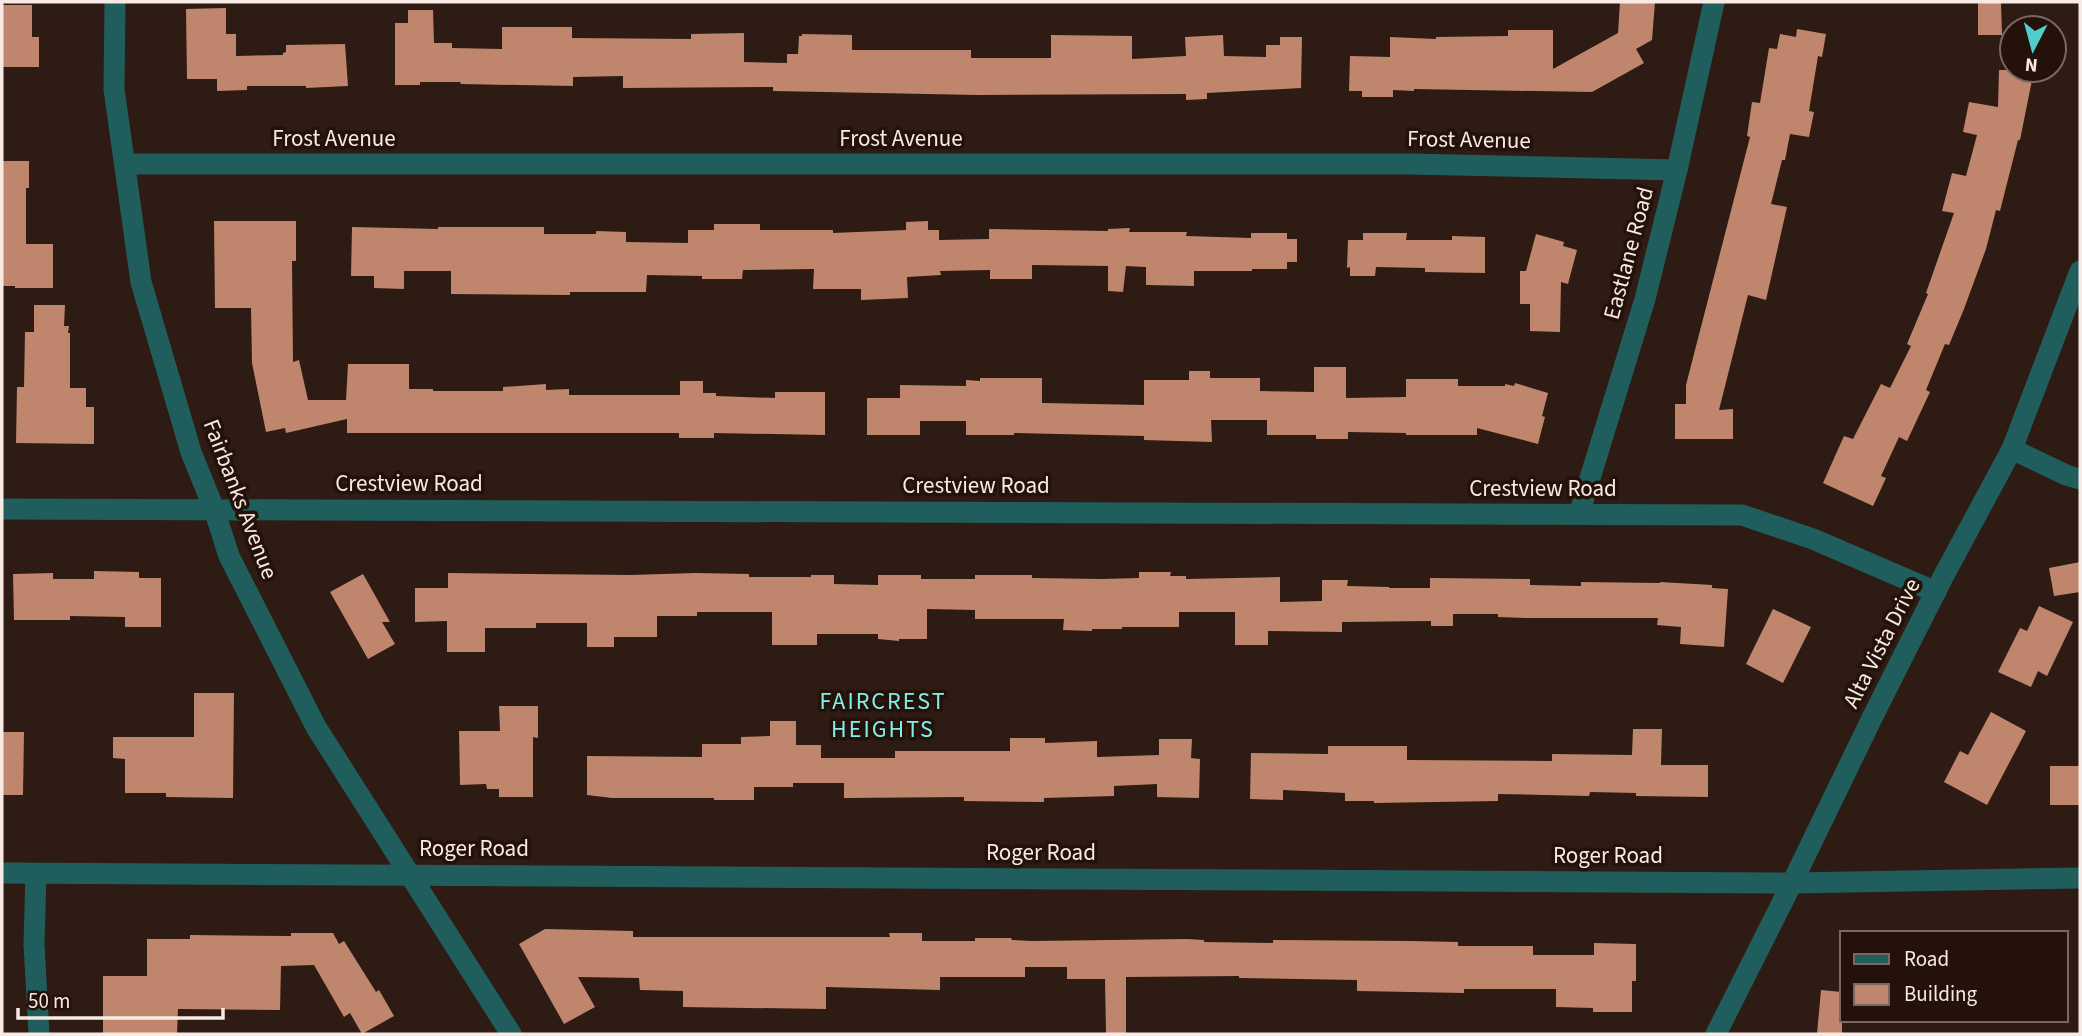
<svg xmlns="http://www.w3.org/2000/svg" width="2082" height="1036" viewBox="0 0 2082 1036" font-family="'Source Sans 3',sans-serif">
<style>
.building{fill:#bf866d}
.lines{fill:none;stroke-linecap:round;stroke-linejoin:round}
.minor{stroke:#205e5d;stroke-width:21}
.tertiary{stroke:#205e5d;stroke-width:21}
.labels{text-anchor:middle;stroke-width:7;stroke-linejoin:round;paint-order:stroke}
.street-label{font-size:23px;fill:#f7eae4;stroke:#24120a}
.neighbourhood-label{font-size:24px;letter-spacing:2px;fill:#82eeea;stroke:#24120a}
</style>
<rect width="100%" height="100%" fill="#2e1b13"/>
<!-- building -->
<g class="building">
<path d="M 1620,2 L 1655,2 L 1652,40 L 1636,49 L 1644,63 L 1592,92 L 1414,89 L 1414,91 L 1393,90 L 1393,97 L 1362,97 L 1362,91 L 1349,91 L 1350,56 L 1390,57 L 1390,37 L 1436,39 L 1436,37 L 1508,36 L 1508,30 L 1553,30 L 1553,69 L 1618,33 Z"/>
<path d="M 1978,2 L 2001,2 L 2002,35 L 1978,35 Z"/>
<path d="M 2,5 L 32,5 L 32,37 L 39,37 L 39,67 L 2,67 Z"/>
<path d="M 226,8 L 226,34 L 236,34 L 236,56 L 283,55 L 283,53 L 286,52 L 286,45 L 345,44 L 348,86 L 306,88 L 306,86 L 247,86 L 247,90 L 217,91 L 217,79 L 187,79 L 186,9 Z"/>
<path d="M 408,10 L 433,10 L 434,43 L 452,43 L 452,48 L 502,49 L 502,27 L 572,27 L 572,38 L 691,39 L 691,34 L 744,33 L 744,62 L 787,63 L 787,54 L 798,54 L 799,36 L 802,36 L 802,34 L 852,35 L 852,50 L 971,50 L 971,58 L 1051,58 L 1051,35 L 1132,36 L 1132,59 L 1186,56 L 1185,37 L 1223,35 L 1224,56 L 1266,57 L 1266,45 L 1280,45 L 1280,37 L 1302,37 L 1301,88 L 1207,93 L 1207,99 L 1186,100 L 1186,94 L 979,95 L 773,91 L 773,87 L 623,88 L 623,76 L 573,77 L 573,86 L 461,84 L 460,82 L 420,82 L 420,85 L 395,85 L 395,23 L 408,23 Z"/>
<path d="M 1797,29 L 1826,34 L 1822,57 L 1818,56 L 1809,111 L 1814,112 L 1809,137 L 1790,134 L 1785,160 L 1782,160 L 1771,204 L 1787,207 L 1766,300 L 1748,295 L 1719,410 L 1733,409 L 1733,439 L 1675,439 L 1675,404 L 1686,404 L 1686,385 L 1750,137 L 1747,136 L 1752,102 L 1760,103 L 1769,48 L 1777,49 L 1780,34 L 1796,37 Z"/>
<path d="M 1999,70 L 2034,70 L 2020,140 L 2018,140 L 2000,211 L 1996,210 L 1986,249 L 1964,309 L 1949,345 L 1945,344 L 1926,390 L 1930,392 L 1907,441 L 1899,437 L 1881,476 L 1886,478 L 1873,506 L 1823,483 L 1844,436 L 1853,439 L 1881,384 L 1890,388 L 1911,346 L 1907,344 L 1928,294 L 1926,293 L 1954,213 L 1942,211 L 1952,173 L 1966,176 L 1977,135 L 1963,132 L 1969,102 L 1998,107 Z"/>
<path d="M 2,161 L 29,161 L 29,188 L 26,188 L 26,244 L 53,244 L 53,288 L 15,288 L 15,286 L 2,286 Z"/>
<path d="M 214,221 L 296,221 L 296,261 L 292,261 L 293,362 L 299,360 L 308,400 L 346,400 L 348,364 L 409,364 L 409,389 L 433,389 L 433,391 L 503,391 L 503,387 L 546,384 L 546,390 L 569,389 L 569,395 L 680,395 L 680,381 L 703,381 L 703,393 L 716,393 L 716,396 L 775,398 L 775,392 L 825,392 L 825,435 L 714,433 L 714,438 L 679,438 L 679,433 L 347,433 L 347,419 L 286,433 L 285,428 L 266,432 L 252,363 L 251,308 L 215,308 Z"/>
<path d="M 928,221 L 928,230 L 939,230 L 939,240 L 989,239 L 989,229 L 1108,231 L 1108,229 L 1130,228 L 1129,232 L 1187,232 L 1186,236 L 1251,238 L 1251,233 L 1287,233 L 1287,239 L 1297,239 L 1297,262 L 1287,262 L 1287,269 L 1252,269 L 1252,271 L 1194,271 L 1194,286 L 1146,285 L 1146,267 L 1126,266 L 1123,292 L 1108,291 L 1108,266 L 1032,265 L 1032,279 L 990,279 L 990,270 L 940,271 L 941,275 L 907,277 L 908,298 L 861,300 L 861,289 L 813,289 L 814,269 L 743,270 L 742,279 L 702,279 L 702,276 L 647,275 L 646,292 L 570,292 L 570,295 L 451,294 L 451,271 L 404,271 L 404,289 L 374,288 L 374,276 L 351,276 L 352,227 L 438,229 L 438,227 L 544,227 L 544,234 L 596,234 L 596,231 L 626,232 L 626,242 L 688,243 L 688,230 L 714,230 L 714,224 L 760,224 L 760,230 L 833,230 L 833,233 L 906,230 L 906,222 Z"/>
<path d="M 1363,233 L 1407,233 L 1406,240 L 1452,240 L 1452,236 L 1485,237 L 1485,273 L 1425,272 L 1425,268 L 1376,267 L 1375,276 L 1350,276 L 1350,267 L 1347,268 L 1348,240 L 1363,240 Z"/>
<path d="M 1536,234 L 1564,242 L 1563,246 L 1577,250 L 1568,284 L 1561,282 L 1560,332 L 1530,331 L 1530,304 L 1520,304 L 1520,271 L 1526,271 Z"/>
<path d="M 34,305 L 65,305 L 64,326 L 69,326 L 68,333 L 70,333 L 70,388 L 86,388 L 86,407 L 94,407 L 94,444 L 16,443 L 17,387 L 24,387 L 25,332 L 34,332 Z"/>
<path d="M 1314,367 L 1346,367 L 1346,398 L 1406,397 L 1406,379 L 1458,379 L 1458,386 L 1505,386 L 1505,384 L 1514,386 L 1515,383 L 1548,393 L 1542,416 L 1545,417 L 1538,444 L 1477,428 L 1477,435 L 1406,435 L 1406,433 L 1348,432 L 1348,439 L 1316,439 L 1316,435 L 1267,435 L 1267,420 L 1211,420 L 1212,442 L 1144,440 L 1144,436 L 1014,433 L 1014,435 L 966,435 L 966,421 L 920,421 L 920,435 L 867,435 L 867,398 L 900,398 L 900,385 L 966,386 L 966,380 L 980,381 L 980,378 L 1042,378 L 1042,403 L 1144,405 L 1144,380 L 1189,380 L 1189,371 L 1210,371 L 1210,378 L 1260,378 L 1260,391 L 1314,392 Z"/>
<path d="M 2080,562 L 2080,592 L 2054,596 L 2049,568 Z"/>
<path d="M 94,571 L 139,572 L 139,578 L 161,578 L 161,627 L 125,627 L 125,617 L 70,616 L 70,620 L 14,620 L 13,574 L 53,573 L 53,579 L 94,579 Z"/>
<path d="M 1139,572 L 1171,572 L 1170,576 L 1186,576 L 1186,579 L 1280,577 L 1280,602 L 1322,601 L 1322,580 L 1348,580 L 1347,586 L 1389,587 L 1389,588 L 1430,588 L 1430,578 L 1530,579 L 1530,585 L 1581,586 L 1581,582 L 1660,583 L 1660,582 L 1712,585 L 1712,588 L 1728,589 L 1724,647 L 1680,644 L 1681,627 L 1657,625 L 1658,618 L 1527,618 L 1498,617 L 1498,614 L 1453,614 L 1453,626 L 1431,626 L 1431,621 L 1342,622 L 1342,632 L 1268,631 L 1268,645 L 1235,645 L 1235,612 L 1179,612 L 1179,627 L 1122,627 L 1122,629 L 1092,629 L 1092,631 L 1063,630 L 1064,619 L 975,619 L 975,610 L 927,609 L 927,639 L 899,639 L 899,641 L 878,639 L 878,634 L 817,634 L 817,645 L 772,645 L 772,612 L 697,612 L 697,616 L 657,616 L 657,637 L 614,637 L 614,647 L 587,647 L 587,623 L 536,623 L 536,628 L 485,628 L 485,652 L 447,652 L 447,621 L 415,622 L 415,588 L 448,588 L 448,573 L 630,575 L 696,573 L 749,574 L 749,577 L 811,577 L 811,575 L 834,575 L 834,584 L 878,585 L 878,575 L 921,575 L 921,579 L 975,579 L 975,575 L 1032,575 L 1032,578 L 1102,579 L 1139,578 Z"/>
<path d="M 363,574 L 390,622 L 382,622 L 395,644 L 368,659 L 330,592 Z"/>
<path d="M 2039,606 L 2073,622 L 2047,676 L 2038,671 L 2031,687 L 1998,672 L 2020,628 L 2027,631 Z"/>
<path d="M 1773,609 L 1811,627 L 1783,683 L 1746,664 Z"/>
<path d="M 194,693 L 234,693 L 233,798 L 166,797 L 166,793 L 125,793 L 125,759 L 113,758 L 113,737 L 194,737 Z"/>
<path d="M 499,706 L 538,706 L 538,738 L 533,737 L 533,797 L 499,797 L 499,789 L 487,789 L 486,784 L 460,785 L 459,731 L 500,731 Z"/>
<path d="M 1991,712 L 2026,731 L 1987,805 L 1944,782 L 1960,751 L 1968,755 Z"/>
<path d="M 770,721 L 796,721 L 796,745 L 821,745 L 821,758 L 895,758 L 895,751 L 1010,751 L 1010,738 L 1045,738 L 1045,743 L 1097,741 L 1097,757 L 1159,755 L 1159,739 L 1192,739 L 1191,758 L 1200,759 L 1199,798 L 1157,797 L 1157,784 L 1114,786 L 1114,796 L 1044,798 L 1044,802 L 964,801 L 964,797 L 844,798 L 844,783 L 793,783 L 793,787 L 754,787 L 754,800 L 714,800 L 714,798 L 612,798 L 587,795 L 587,756 L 702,757 L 702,744 L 741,744 L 741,737 L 770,736 Z"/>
<path d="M 1633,729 L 1662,729 L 1661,765 L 1708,765 L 1708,797 L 1636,796 L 1636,793 L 1590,792 L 1589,796 L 1498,794 L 1498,801 L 1374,803 L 1374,801 L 1345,801 L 1345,793 L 1283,790 L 1283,800 L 1250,799 L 1251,753 L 1328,754 L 1328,746 L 1407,746 L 1407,760 L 1552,761 L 1552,754 L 1632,755 Z"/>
<path d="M 2,732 L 24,732 L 23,795 L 2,795 Z"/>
<rect x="2050" y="766" width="30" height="39"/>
<path d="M 545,929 L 633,931 L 633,937 L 890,937 L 889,933 L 922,933 L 922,941 L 975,941 L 975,938 L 1011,938 L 1012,940 L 1033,941 L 1187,939 L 1204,940 L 1204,942 L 1273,943 L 1273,940 L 1411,941 L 1458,942 L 1458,946 L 1533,946 L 1533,955 L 1594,955 L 1594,943 L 1636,944 L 1636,981 L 1632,981 L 1632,1012 L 1593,1012 L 1593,1008 L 1556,1007 L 1556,989 L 1464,989 L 1464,993 L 1357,991 L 1357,980 L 1239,978 L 1239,976 L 1126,977 L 1126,1034 L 1106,1034 L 1105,979 L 1067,979 L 1067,967 L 1025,967 L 1025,977 L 940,977 L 940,990 L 826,987 L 826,1009 L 683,1007 L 683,991 L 640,990 L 639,978 L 578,977 L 595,1007 L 564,1024 L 519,944 Z"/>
<path d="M 291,933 L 333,933 L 339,944 L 344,941 L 376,992 L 379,990 L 394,1016 L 362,1034 L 350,1013 L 344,1017 L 314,965 L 281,966 L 280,1010 L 178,1009 L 177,1034 L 103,1034 L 103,976 L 147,976 L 147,939 L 190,939 L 190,935 L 291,936 Z"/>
<path d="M 1821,990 L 1842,992 L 1842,1034 L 1817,1034 Z"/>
</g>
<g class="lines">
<!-- minor -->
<g class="minor">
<path d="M 115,2 L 114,89 L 141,282 L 191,452 L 214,509 L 229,556 L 316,727 L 511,1034"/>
<path d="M 126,164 L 1409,164 L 1677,170"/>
<path d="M 2012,449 L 2066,475 L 2080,479"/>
<path d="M 2,509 L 1742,515 L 1813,539 L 1936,592"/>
<path d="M 1579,514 L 1645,299 L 1677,170 L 1714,2"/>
<path d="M 2,873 L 1792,883 L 2080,878"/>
<path d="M 36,874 L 34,944 L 39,1034"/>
</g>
<!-- tertiary -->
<path class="tertiary" d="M 1716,1034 L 1792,883 L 1873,716 L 1943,577 L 2012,449 L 2080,271"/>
</g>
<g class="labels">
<!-- street labels -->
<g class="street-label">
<text x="334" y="146">Frost Avenue</text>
<text x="901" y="146">Frost Avenue</text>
<text transform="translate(1469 139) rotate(1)" y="8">Frost Avenue</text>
<text transform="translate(1628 253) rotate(-75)" y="8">Eastlane Road</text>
<text x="409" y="491">Crestview Road</text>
<text x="976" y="493">Crestview Road</text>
<text x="1543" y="496">Crestview Road</text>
<text transform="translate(241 499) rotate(69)" y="8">Fairbanks Avenue</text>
<text transform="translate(1881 643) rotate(-63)" y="8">Alta Vista Drive</text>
<text x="474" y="856">Roger Road</text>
<text x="1041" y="860">Roger Road</text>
<text x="1608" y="863">Roger Road</text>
</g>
<!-- neighbourhood labels -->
<g class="neighbourhood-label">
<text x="883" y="709">FAIRCREST<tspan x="883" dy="28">HEIGHTS</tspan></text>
</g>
</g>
<!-- border -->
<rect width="2082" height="1036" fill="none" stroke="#f7eae4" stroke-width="7"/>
<!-- legend -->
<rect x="1840" y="931" width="228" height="91" fill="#24120a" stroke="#786861" stroke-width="2"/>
<rect x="1854" y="954" width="35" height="10" fill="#205e5d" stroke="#786861" stroke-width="2"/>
<text x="1904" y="966" font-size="21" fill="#f7eae4">Road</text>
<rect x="1854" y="984" width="35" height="21" fill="#bf866d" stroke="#786861" stroke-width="2"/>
<text x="1904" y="1001" font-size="21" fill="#f7eae4">Building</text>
<!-- north arrow -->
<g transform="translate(2033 49) rotate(186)"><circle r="33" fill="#24120a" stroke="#786861" stroke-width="2"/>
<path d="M0-5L12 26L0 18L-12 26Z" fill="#53cdca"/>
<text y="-10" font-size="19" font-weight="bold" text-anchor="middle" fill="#f7eae4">N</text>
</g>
<!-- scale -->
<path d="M18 1008v10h205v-10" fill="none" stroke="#f7eae4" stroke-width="3.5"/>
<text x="28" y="1008" font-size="21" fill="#f7eae4" stroke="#24120a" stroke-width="5" paint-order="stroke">50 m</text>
</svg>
